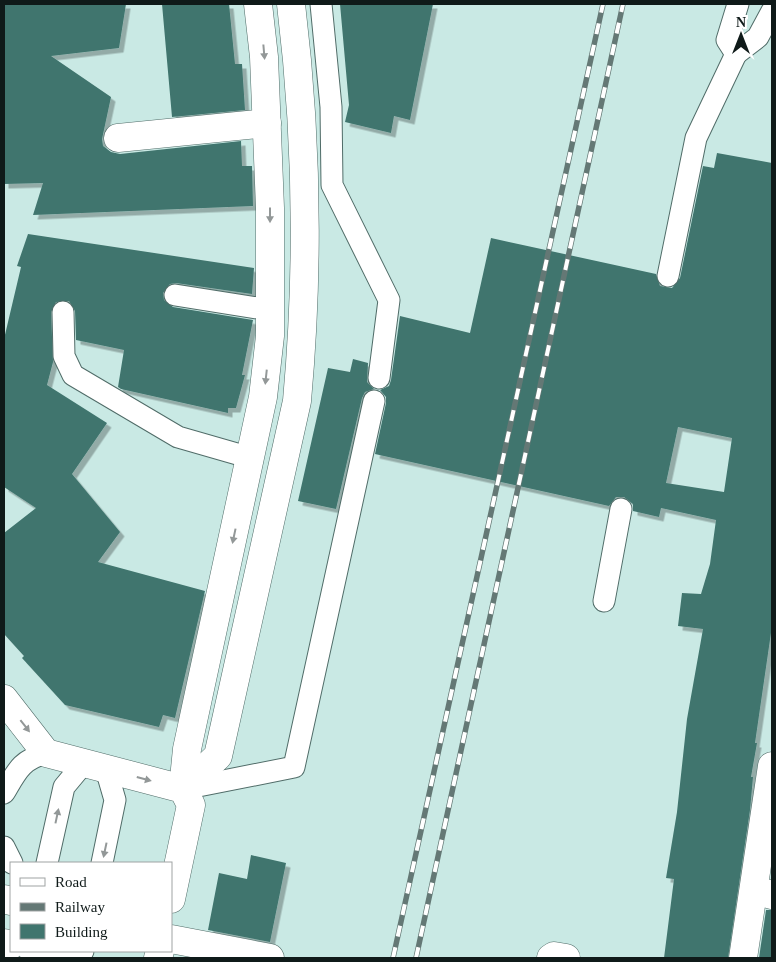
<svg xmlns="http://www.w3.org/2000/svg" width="776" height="962" viewBox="0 0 776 962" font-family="Georgia,serif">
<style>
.building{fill:#40756e;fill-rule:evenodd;filter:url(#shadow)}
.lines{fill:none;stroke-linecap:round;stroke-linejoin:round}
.service-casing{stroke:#506c68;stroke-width:23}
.pedestrian-casing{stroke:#506c68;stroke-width:29}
.minor-casing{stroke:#506c68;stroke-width:29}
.tertiary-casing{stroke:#506c68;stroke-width:29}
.service{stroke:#fff;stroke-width:21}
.pedestrian{stroke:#fff;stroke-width:28}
.minor{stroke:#fff;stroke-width:28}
.tertiary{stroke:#fff;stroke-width:28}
.rail-casing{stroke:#647875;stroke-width:5.5}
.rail{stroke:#fff;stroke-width:4;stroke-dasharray:11;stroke-linecap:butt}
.oneway{fill:#939898}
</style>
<defs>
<filter id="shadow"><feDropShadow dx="4.5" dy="4.5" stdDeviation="0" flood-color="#0004"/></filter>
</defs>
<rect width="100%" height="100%" fill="#c9e9e4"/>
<!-- building -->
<g class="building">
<path d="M 4,4 L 126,4 L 119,48 L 51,56 L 111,97 L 102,139 L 103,146 L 111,152 L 120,154 L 241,141 L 242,166 L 252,166 L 253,206 L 33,215 L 43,183 L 4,184 Z"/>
<path d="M 162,4 L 229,4 L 235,64 L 242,64 L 245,110 L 172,117 Z"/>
<path d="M 340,4 L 433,4 L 410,120 L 394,116 L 391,133 L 345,122 L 349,105 Z"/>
<path d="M 717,153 L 772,163 L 772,626 L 755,743 L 757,743 L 751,777 L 753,777 L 750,810 L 728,958 L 664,958 L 674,879 L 666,878 L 677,812 L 687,719 L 703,629 L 678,626 L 682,593 L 701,594 L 710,564 L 716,520 L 661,508 L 659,517 L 633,511 L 633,504 L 624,497 L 616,497 L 609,506 L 375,454 L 386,403 L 386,397 L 380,390 L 389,386 L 391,380 L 400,316 L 470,333 L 491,238 L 656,274 L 660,286 L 672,288 L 680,278 L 703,166 L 714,168 ZM 678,427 L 732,438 L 724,492 L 666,483 Z"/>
<path d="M 28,234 L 254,268 L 252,294 L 176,283 L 170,284 L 163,293 L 164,300 L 173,307 L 253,320 L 242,375 L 245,375 L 236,408 L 228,408 L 228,413 L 121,389 L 118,387 L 124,350 L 76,340 L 75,311 L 69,301 L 56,302 L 51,312 L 53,362 L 47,385 L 107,423 L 72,474 L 120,532 L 98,562 L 205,591 L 175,718 L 163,715 L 159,727 L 65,705 L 22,658 L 24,656 L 4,634 L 4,533 L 36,508 L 4,487 L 4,339 L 21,267 L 17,266 Z"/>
<path d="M 353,359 L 368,363 L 367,382 L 374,389 L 365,392 L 362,398 L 336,509 L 298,501 L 328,368 L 350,372 Z"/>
<path d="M 251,855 L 286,863 L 270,942 L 208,930 L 219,873 L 247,879 Z"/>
<path d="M 766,910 L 772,910 L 772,958 L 759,958 Z"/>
</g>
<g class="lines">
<!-- service casing -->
<g class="service-casing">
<g id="service">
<path d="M 321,4 L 331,107 L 332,185 L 389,300 L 379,378"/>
<path d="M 738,4 L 727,40 L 736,54 L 758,37 L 772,11"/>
<path d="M 668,276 L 696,138 L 736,54"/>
<path d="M 175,295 L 270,310"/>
<path d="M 63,312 L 64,356 L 73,375 L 178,437 L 251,458"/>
<path d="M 604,601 L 621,509"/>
<path d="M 183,789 L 294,767 L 374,401"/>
<path d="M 4,793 C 17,771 21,760 46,753"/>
<path d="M 4,847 L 12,863"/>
<path d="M 47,863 L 64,787 L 84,763"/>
<path d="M 102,863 L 115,800 L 106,769"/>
<path d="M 79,958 L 83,951"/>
</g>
</g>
<!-- pedestrian casing -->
<g class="pedestrian-casing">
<g id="pedestrian">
<path d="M 183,789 L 218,756 L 297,401 C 309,269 307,135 291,4"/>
<path d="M 743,958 L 772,766"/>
</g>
</g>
<!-- minor casing -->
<g class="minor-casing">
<g id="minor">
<path d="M 118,138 L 267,123"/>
<path d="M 4,699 L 46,753 L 183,789 L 191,805 L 171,899"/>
<path d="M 183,789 L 187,749 L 263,397 L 270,336 L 270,208 L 264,57 L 258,4"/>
<path d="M 755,890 L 772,895"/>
<path d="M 158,958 L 160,951"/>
<path d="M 551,958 L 554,956 L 566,958"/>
</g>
</g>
<!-- tertiary casing -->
<g class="tertiary-casing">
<g id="tertiary">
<path d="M 4,899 L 11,901"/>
<path d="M 171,939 L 270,958"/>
<path d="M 4,943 L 11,945"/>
<path d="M 33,951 L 64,958"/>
</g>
</g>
<!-- service -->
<use href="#service" class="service"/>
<!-- pedestrian -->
<use href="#pedestrian" class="pedestrian"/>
<!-- minor -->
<use href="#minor" class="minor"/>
<!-- tertiary -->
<use href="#tertiary" class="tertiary"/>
<!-- rail casing -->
<g class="rail-casing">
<g id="rail">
<path d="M 393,958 L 603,4"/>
<path d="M 416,958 L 623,4"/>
</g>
</g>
<!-- rail -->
<use href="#rail" class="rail"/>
</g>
<!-- one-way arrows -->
<defs><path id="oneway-solid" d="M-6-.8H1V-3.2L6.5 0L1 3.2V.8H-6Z" transform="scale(1.25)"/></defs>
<g class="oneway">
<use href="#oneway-solid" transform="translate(264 52) rotate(85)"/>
<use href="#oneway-solid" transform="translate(270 215) rotate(90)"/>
<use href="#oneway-solid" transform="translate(266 377) rotate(96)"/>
<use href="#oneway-solid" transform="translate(234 536) rotate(102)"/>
<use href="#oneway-solid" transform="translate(25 726) rotate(52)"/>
<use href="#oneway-solid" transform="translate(144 779) rotate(15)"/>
<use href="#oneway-solid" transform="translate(57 816) rotate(-78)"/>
<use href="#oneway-solid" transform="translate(105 850) rotate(102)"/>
</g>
<!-- border -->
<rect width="776" height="962" fill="none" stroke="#0f1a19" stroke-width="10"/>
<!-- legend -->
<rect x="10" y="862" width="162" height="90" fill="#ffffff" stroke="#9fa3a3"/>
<rect x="20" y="878" width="25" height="8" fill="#ffffff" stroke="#9fa3a3"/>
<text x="55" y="887" font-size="15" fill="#0f1a19">Road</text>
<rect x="20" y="903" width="25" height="8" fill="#647875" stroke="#9fa3a3"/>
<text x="55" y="912" font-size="15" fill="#0f1a19">Railway</text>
<rect x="20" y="924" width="25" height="15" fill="#40756e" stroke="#9fa3a3"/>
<text x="55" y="937" font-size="15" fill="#0f1a19">Building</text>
<!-- north arrow -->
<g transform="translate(741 35)" stroke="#ffffff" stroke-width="4" paint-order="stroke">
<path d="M0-4L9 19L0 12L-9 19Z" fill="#0f1a19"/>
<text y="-8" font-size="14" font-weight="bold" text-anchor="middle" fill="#0f1a19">N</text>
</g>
</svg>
